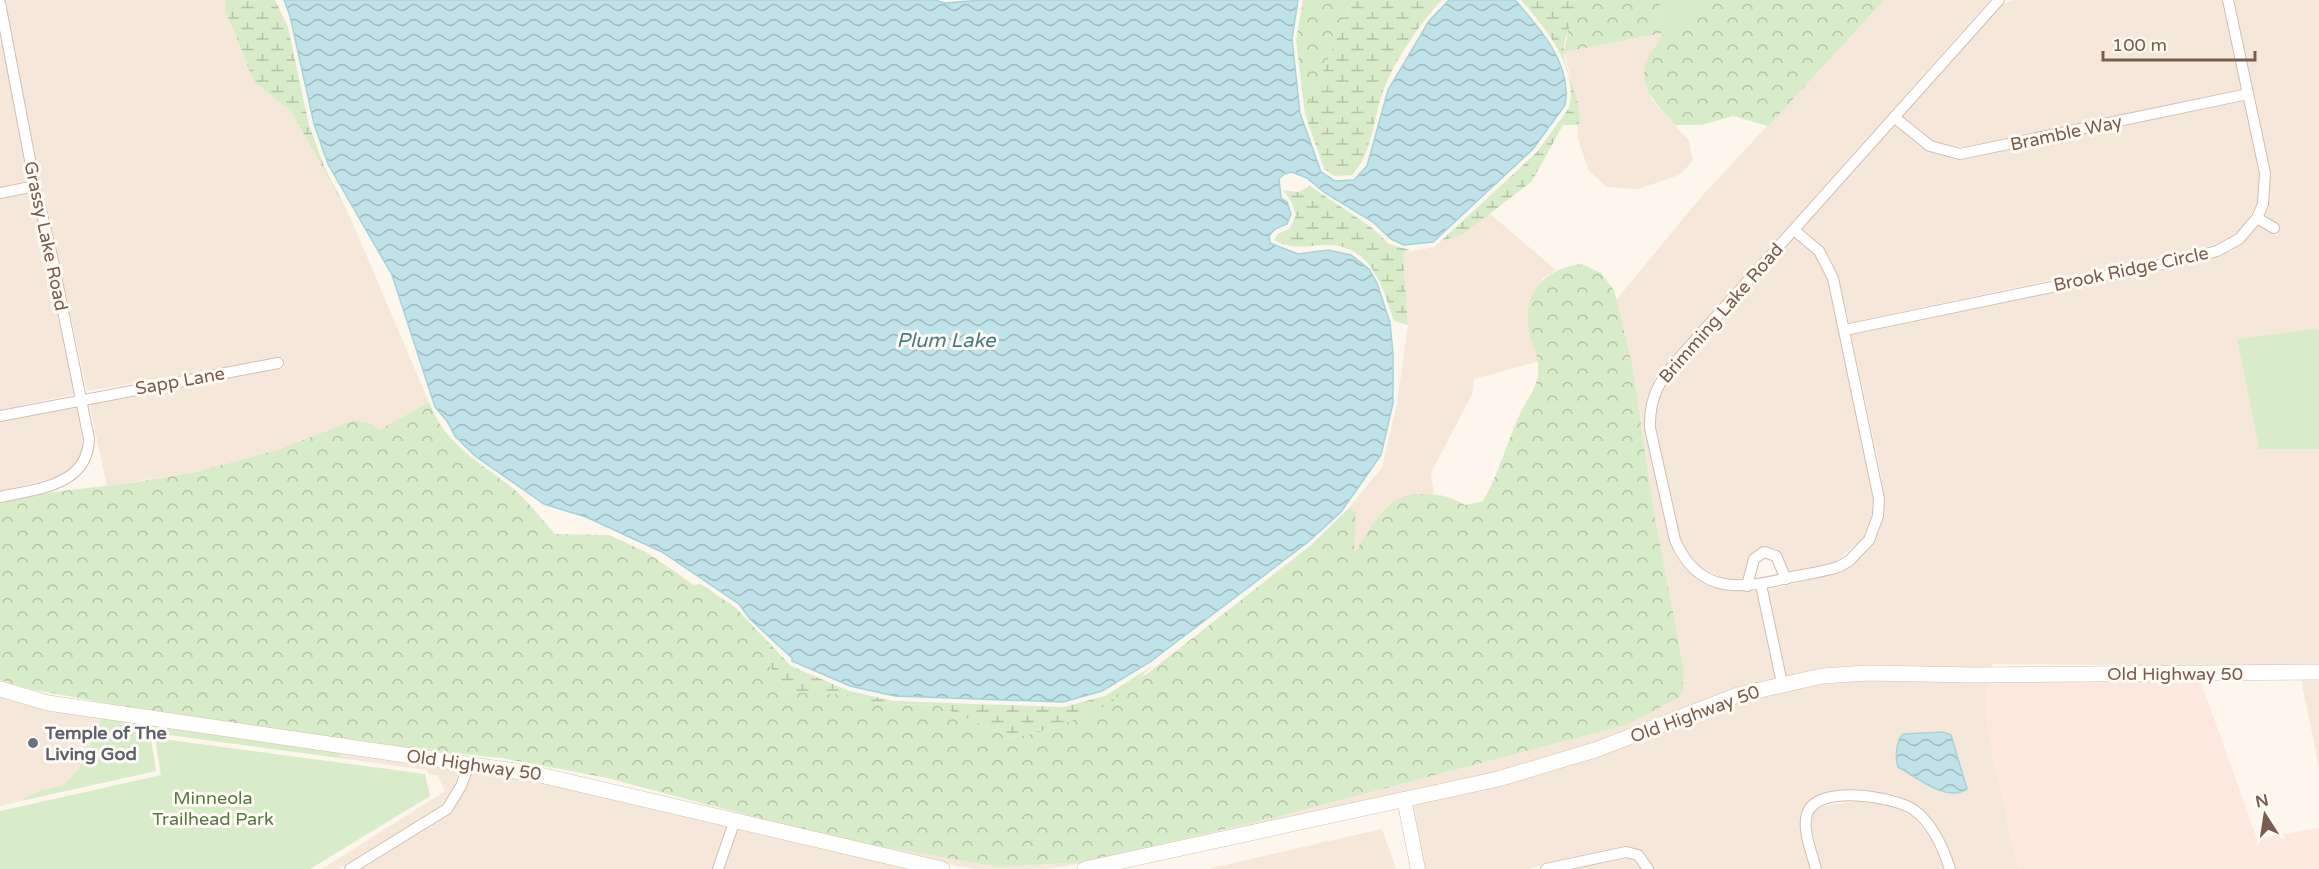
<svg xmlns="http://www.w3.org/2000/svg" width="2319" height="869" viewBox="0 0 2319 869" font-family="'Varela Round',sans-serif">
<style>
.residential{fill:#f5e8da}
.commercial{fill:#fde8e0}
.green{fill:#d8ecc9}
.forest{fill:url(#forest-crowns)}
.wetland{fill:url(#wetland-marsh)}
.water{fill:url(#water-waves);stroke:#a5d3da;stroke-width:1.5}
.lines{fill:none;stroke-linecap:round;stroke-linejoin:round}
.minor-casing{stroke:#d1beb0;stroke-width:12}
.tertiary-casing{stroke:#d1beb0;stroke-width:15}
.secondary-casing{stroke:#d6c0b0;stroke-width:16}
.minor{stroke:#fff;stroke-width:10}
.tertiary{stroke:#fff;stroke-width:14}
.secondary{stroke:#fff;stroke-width:15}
.worship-dot{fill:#6b7280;stroke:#fffaf3;stroke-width:2}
.labels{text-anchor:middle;stroke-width:6;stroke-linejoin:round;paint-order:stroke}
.street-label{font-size:18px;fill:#7a5c4d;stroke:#fffaf3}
.worship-label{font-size:18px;font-weight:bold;fill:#5b616d;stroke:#fffaf3;text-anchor:start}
.park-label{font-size:18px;fill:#537a41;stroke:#fffaf3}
.water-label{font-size:20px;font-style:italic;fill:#437c86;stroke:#fffaf3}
</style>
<defs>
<pattern id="forest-crowns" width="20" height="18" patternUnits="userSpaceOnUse" patternTransform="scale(1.5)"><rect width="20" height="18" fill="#d8ecc9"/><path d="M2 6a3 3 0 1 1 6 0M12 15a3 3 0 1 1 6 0" fill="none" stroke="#b4c2a5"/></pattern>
<pattern id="wetland-marsh" width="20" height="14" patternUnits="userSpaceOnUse" patternTransform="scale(1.5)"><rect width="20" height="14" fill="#d8ecc9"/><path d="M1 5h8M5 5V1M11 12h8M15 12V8" fill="none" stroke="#b4c2a5"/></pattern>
<pattern id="water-waves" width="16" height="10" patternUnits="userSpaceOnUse" patternTransform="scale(1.5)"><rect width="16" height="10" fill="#bfe3e8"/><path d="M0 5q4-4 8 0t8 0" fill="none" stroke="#a0bbbe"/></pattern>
</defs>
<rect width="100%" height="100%" fill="#fdf6ec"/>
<!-- residential -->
<g class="residential">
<path d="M 5,0 L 226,0 L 225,9 L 254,82 L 291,111 L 350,217 L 429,402 L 379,430 L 373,424 L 354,420 L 280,449 L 196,472 L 107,486 L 89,403 L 284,368 L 283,357 L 87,391 L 30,130 Z"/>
<path d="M 1884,0 L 1990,0 L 1684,344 L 1656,377 L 1645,408 L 1645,429 L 1670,542 L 1675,555 L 1683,566 L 1703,583 L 1727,591 L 1757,591 L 1776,679 L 1593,745 L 1496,773 L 1085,863 L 1045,869 L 977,869 L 934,862 L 842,840 L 999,867 L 1083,862 L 1276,817 L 1626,725 L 1683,687 L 1683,665 L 1654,512 L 1632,364 L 1616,300 L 1702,196 Z"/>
<path d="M 2014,0 L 2223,0 L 2242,90 L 1965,147 L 1938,143 L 1923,135 L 1902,117 L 1990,15 L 2001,5 Z"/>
<path d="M 2234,0 L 2319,0 L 2319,328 L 2237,339 L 2259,449 L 2319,449 L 2319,667 L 1993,664 L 1992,669 L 1786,677 L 1767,590 L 1839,573 L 1851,566 L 1873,545 L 1883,518 L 1882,479 L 1851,334 L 2192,264 L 2232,251 L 2259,225 L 2277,236 L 2281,226 L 2265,216 L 2270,193 L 2270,172 Z"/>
<path d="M 1664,33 L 1648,58 L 1651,99 L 1689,141 L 1693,161 L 1679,175 L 1638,189 L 1607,187 L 1589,171 L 1577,137 L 1580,114 L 1564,52 Z"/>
<path d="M 3,42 L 28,181 L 0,187 L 0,43 Z"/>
<path d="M 2244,101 L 2260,173 L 2258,202 L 2246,223 L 2235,235 L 2215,245 L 1849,323 L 1838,276 L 1830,258 L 1824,248 L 1802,229 L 1895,125 L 1928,151 L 1960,159 Z"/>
<path d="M 31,193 L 75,394 L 0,410 L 0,199 Z"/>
<path d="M 1489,213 L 1556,270 L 1542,279 L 1528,326 L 1540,361 L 1474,379 L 1472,394 L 1431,473 L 1434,495 L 1421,493 L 1385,508 L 1353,554 L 1356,512 L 1349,508 L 1382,467 L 1397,404 L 1408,325 L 1403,253 L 1434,247 L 1441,241 L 1462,235 Z"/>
<path d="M 1794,237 L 1816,255 L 1828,280 L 1874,498 L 1873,515 L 1865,537 L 1835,562 L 1789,572 L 1777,549 L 1762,546 L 1750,554 L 1743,580 L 1727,580 L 1699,567 L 1691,559 L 1679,538 L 1656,428 L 1655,411 L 1664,384 Z"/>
<path d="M 77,405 L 83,446 L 80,458 L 68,472 L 54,478 L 0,491 L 0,422 Z"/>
<path d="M 2319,678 L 2319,768 L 2301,679 Z"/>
<path d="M 1868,679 L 1989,681 L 1986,694 L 1987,727 L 2018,869 L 1955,869 L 1941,833 L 1919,807 L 1895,795 L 1859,789 L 1835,791 L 1813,798 L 1803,809 L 1801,827 L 1811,869 L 1654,869 L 1647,856 L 1639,849 L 1625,847 L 1527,869 L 1423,869 L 1411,803 L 1740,701 L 1823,682 Z"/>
<path d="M 0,695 L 103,717 L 79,768 L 64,785 L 38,791 L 21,801 L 0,806 Z"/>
<path d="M 342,752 L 461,768 L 449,798 L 434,812 L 339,869 L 322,869 L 445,791 L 437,775 L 430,775 L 426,770 L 339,758 Z"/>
<path d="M 472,770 L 535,779 L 728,824 L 712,869 L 362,869 L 450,814 L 466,789 Z"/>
<path d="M 1859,801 L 1892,806 L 1913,817 L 1932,840 L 1944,869 L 1821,869 L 1811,825 L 1812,815 L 1817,809 L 1829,805 Z"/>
<path d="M 738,826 L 915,869 L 724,869 Z"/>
<path d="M 1382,829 L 1396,869 L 1207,869 Z"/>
<path d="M 1627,858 L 1635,860 L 1642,869 L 1574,869 Z"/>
</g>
<!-- commercial -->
<path class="commercial" d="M 2200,679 L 2257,839 L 2319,828 L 2319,869 L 2018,869 L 1987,727 L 1986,694 L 1989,681 Z"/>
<!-- green -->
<g class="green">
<path d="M 1659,0 L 1708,0 L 1664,33 Z"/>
<path d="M 2319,328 L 2319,449 L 2259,449 L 2237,339 Z"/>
<path d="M 103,717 L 342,752 L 339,758 L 154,733 L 151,739 L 156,771 L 21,801 L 38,791 L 64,785 L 79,768 Z"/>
<path d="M 155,738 L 425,774 L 430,796 L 310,869 L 0,869 L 0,811 L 161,775 Z"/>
</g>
<!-- forest -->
<g class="forest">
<path d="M 1303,0 L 1353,0 L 1305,114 L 1296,40 Z"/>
<path d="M 1579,0 L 1659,0 L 1664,32 L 1708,0 L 1884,0 L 1768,126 L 1733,116 L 1702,125 L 1675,125 C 1659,106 1635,86 1648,57 C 1652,49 1660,42 1663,33 L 1564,52 L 1569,25 Z"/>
<path d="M 1582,264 L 1601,273 L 1614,290 L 1632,364 L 1654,512 L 1683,665 L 1683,687 L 1680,697 L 1626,725 L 1276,817 L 1083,862 L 999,867 L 842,840 L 607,778 L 502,758 L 399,748 L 186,718 L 30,689 L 0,680 L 0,503 L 46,493 L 137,482 L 196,472 L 280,449 L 354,420 L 373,424 L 379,430 L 429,402 C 445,444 475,459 510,486 C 527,499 540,518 555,534 L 609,535 L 646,552 L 694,585 L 701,584 L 736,608 L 770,644 L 768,664 L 788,692 L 840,694 L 883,704 L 937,705 L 1012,738 L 1056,728 L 1148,673 L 1310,546 L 1349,508 L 1356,512 L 1354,553 C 1376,522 1386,490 1430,494 C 1445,495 1452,498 1465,505 L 1483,501 C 1499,474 1506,444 1519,416 C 1524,405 1532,394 1536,383 C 1544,358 1530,347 1528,325 C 1525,288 1548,268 1582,264 Z"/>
</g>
<!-- wetland -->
<g class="wetland">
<path d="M 226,0 L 275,0 L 288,27 L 309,125 L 324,166 L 350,217 L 291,111 L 254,82 L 225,9 Z"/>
<path d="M 1353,0 L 1442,0 C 1422,20 1394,62 1384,89 C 1373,117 1373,153 1352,175 L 1335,176 L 1324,169 L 1305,114 Z"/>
<path d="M 1521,0 L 1579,0 C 1577,18 1562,34 1564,53 C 1566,78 1583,99 1579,125 L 1563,125 L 1532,181 L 1462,235 L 1441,241 L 1537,152 L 1569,108 C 1579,67 1545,28 1521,0 Z"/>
<path d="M 1310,186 L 1371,227 L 1389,244 L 1410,250 L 1403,253 L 1408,325 L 1394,321 C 1383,288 1372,246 1329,245 C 1308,245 1294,251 1274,240 L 1278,234 L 1290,228 L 1296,215 L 1291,201 L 1283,190 L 1298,192 Z"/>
<path d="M 770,644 L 791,666 L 849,691 L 894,701 L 1063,707 L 1105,696 L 1154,665 L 1111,703 L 1056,728 L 1012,738 L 937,705 L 883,704 L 840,694 L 788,692 L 768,664 Z"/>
</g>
<!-- water -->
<g class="water">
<path d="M 284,0 L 934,0 L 945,3 L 983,0 L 1298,0 L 1292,39 L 1300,113 L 1321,172 L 1335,181 L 1354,180 L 1367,166 L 1388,90 L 1429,21 L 1449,0 L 1515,0 C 1539,27 1573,65 1565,105 L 1533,149 L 1433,242 L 1404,245 L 1391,239 L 1373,222 L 1325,193 L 1307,178 L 1292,172 L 1284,174 L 1279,179 L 1281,198 L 1287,202 L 1291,214 L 1287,224 L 1275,229 L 1269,236 L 1270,243 L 1298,254 L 1328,250 L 1351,255 L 1369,269 L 1377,283 L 1390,323 L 1393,353 L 1393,403 L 1381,455 L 1341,512 L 1308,542 L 1150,662 L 1102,691 L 1063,702 L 895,696 L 850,686 L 792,661 L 792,658 L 750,619 L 739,604 L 662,552 L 586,517 L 544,504 L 475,456 L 455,436 L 447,421 L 435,407 L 392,275 L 328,164 L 314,124 L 290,16 Z"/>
<path d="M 1943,732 L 1951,735 L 1967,789 C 1947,803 1917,777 1898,767 C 1895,757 1896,741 1903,734 Z"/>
</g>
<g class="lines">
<!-- minor casing -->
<g class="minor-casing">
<g id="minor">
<path d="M 0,3 L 35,186 L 52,256 L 89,439 C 88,486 36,489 0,497"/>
<path d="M 1894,117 L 1930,146 L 1960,154 L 2248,94"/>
<path d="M 0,193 L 35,186"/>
<path d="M 2257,218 L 2274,228"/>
<path d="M 1794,230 L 1819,251 L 1833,278 L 1879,499 L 1878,516 L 1869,540 L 1849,561 L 1838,567 C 1822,572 1807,574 1792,577 C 1742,589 1699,596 1675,540 L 1650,428 C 1649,390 1664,376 1688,348 L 1999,0"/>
<path d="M 1845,330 L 2191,258 L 2217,251 L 2239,239 L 2257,218 L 2263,204 L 2265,173 L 2228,0"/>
<path d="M 0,416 L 278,363"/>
<path d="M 1761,585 L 1782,683"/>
<path d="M 1747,586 L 1754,559 L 1764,552 L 1776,556 L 1786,579"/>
<path d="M 350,869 L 447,809 L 461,786 L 469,764"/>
<path d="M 718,869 L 735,820"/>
<path d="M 1546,869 L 1626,852 L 1638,855 L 1648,869"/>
<path d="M 1816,869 C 1812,853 1802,830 1807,814 C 1816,784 1894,796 1914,810 C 1933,824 1943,847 1950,869"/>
</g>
</g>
<!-- tertiary casing -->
<g class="tertiary-casing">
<path id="tertiary" d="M 1404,799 L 1418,869"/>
</g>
<!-- secondary casing -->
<g class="secondary-casing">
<g id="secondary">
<path d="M 0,689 L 48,703 L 536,774 L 942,869"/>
<path d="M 1085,869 L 1498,779 L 1595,750 L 1738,695 L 1822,676 L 1868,673 L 1972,675 L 2319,672"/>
</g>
</g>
<!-- minor -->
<use href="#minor" class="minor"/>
<!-- tertiary -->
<use href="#tertiary" class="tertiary"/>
<!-- secondary -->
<use href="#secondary" class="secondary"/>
</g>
<!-- markers -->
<circle class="worship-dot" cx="33" cy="743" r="6"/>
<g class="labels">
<!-- street labels -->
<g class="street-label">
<text transform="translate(2066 133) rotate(-12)" y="6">Bramble Way</text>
<text transform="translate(46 236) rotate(78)" y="6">Grassy Lake Road</text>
<text transform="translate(2131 269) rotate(-12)" y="6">Brook Ridge Circle</text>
<text transform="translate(1721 313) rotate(-49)" y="6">Brimming Lake Road</text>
<text transform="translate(180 381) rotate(-10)" y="6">Sapp Lane</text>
<text x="2175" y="680">Old Highway 50</text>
<text transform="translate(1695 714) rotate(-20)" y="6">Old Highway 50</text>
<text transform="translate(474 765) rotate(8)" y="6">Old Highway 50</text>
</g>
<!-- worship labels -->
<g class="worship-label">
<text x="45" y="739">Temple of The<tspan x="45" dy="21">Living God</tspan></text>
</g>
<!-- park labels -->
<g class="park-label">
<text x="213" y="804">Minneola<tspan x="213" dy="21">Trailhead Park</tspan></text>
</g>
<!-- water labels -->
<g class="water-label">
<text x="946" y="347">Plum Lake</text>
</g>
</g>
<!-- north arrow -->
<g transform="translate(2265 815) rotate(348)" stroke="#fffaf3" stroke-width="4.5" paint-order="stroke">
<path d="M0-4.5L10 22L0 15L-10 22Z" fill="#7a5c4d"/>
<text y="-9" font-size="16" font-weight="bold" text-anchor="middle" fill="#7a5c4d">N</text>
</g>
<!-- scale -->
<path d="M2103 51v9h152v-9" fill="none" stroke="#7a5c4d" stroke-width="3"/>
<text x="2112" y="51" font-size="18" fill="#7a5c4d" stroke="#fffaf3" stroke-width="4.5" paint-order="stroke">100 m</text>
</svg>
